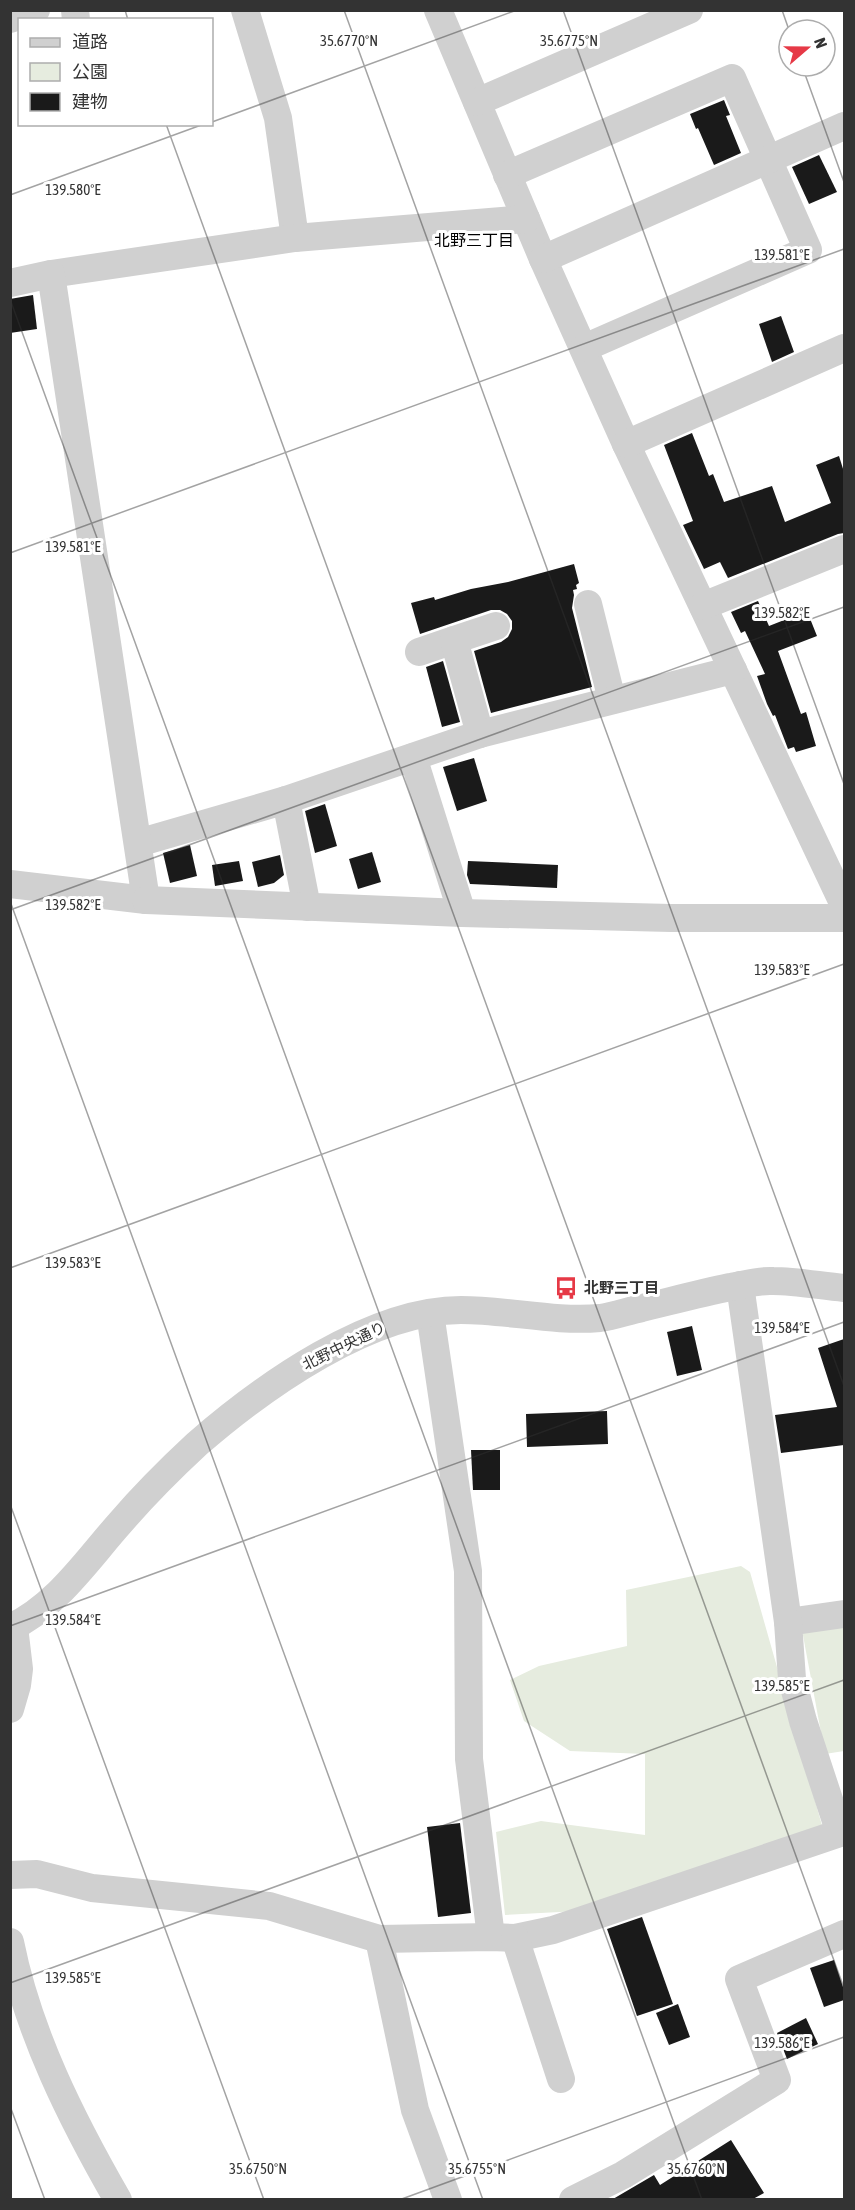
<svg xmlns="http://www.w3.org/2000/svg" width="855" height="2210" viewBox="0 0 855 2210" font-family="'Asap Condensed','Noto Sans JP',sans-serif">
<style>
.green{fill:#e6ecdf}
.building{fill:#1a1a1a}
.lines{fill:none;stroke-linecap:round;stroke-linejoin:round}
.minor{stroke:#d0d0d0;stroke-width:28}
.ticks{fill:none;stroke:#333;stroke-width:1.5;stroke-opacity:0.45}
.labels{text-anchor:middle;stroke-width:6;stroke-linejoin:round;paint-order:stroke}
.poi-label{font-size:15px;font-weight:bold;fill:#333;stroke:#fff;text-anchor:start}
.street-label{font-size:15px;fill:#333;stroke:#fff}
.neighbourhood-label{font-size:16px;fill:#000;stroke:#fff}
.ticks-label{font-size:15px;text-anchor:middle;fill:#333;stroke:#fff;stroke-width:6;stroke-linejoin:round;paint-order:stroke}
</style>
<rect width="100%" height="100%" fill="#fff"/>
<!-- green -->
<g class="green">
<path d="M 741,1566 L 750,1572 L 823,1829 L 597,1910 L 505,1915 L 496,1832 L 541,1821 L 645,1835 L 645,1754 L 570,1751 L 524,1721 L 510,1680 L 539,1666 L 627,1646 L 626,1590 Z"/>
<path d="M 844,1625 L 844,1751 L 825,1754 L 802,1630 Z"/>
</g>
<!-- building -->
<g class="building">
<path d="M 724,100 L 730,115 L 726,116 L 741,153 L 714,165 L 698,128 L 696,129 L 690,114 Z"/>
<path d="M 819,155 L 837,192 L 809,204 L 792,167 Z"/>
<path d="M 33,295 L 37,329 L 10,333 L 10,299 Z"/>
<path d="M 781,316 L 794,352 L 772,362 L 759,324 Z"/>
<path d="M 692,433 L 709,476 L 713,474 L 724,502 L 772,486 L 785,522 L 831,503 L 816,465 L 839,456 L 844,472 L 844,533 L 838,534 L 728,578 L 720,562 L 704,569 L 683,525 L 693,521 L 664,445 Z"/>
<path d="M 574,564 L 579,583 L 576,585 L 577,589 L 573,590 L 574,595 L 572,608 L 592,687 L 491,713 L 474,651 L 501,642 L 508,637 L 512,629 L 512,621 L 507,614 L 500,610 L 491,610 L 420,634 L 411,603 L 434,597 L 435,600 L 471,589 L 508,582 Z"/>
<path d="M 758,601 L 769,626 L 807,611 L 817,636 L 778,651 L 801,714 L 806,712 L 816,746 L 796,752 L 794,747 L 788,749 L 775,715 L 773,716 L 767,704 L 757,676 L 765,674 L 745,631 L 741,633 L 731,612 Z"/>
<path d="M 443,661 L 460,722 L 442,727 L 426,667 Z"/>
<path d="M 474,758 L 487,801 L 457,811 L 443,767 Z"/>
<path d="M 325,804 L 337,846 L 315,853 L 305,811 Z"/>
<path d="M 190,845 L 197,876 L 170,883 L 163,853 Z"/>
<path d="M 372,852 L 381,882 L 358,889 L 349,859 Z"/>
<path d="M 280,855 L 284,875 L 274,883 L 258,887 L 252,862 Z"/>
<path d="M 239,861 L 243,881 L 215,886 L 212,865 Z"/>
<path d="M 468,861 L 558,865 L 557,888 L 470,884 L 467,875 Z"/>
<path d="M 692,1326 L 702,1370 L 677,1376 L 667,1332 Z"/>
<path d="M 844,1339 L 844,1445 L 781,1453 L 775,1415 L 837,1407 L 818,1348 Z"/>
<path d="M 607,1411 L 608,1444 L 527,1447 L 526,1414 Z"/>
<path d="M 471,1450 L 500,1450 L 500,1490 L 473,1490 Z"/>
<path d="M 460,1823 L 471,1913 L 438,1917 L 427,1827 Z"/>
<path d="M 642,1917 L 673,2004 L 637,2016 L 607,1929 Z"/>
<path d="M 834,1960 L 844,1990 L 844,2000 L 824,2007 L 810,1968 Z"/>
<path d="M 678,2004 L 690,2037 L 669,2045 L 656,2013 Z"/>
<path d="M 806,2018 L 818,2044 L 787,2059 L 777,2033 Z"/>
<path d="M 731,2140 L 764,2193 L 753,2199 L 613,2199 L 654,2175 L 660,2185 Z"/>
</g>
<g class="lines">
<!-- minor -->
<g class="minor">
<path d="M 75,10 L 76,20"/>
<path d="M 245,10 L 278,118 L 295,238"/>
<path d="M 438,10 L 543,259 L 626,444 L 844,905"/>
<path d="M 10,19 L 36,10"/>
<path d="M 477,102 L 689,10"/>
<path d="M 507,175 L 732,78 L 808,250 L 584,348"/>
<path d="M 543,259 L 844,126"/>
<path d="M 10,283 L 51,274 L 295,238 L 526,219"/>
<path d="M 626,444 L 844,348"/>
<path d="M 588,604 L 612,700"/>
<path d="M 703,606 L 844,549"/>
<path d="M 419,652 L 454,640"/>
<path d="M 480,734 L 454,640 L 496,626"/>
<path d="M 413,757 L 462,913"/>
<path d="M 286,800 L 307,907"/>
<path d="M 138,843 L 286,800 L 480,734 L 733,670"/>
<path d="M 10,884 L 146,900 L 51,274"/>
<path d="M 146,900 L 462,913 L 671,918 L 844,918"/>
<path d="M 740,1285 L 788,1622 L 844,1614"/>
<path d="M 430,1313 L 468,1571 L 469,1759 L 491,1937"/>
<path d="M 10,1628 C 57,1606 87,1560 120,1523 C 144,1495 170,1469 197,1444 C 264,1386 370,1310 461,1310 C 508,1310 553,1322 600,1318 C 614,1316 628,1311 642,1308 C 671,1301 701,1293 730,1287 C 744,1285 759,1280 773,1281 C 796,1281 821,1286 844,1288"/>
<path d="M 10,1709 L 17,1685 L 19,1669 L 14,1627"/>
<path d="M 10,1875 L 37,1874 L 92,1888 L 269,1906 L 379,1939 L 491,1937 L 515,1938 L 553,1930 L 840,1833 L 803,1721 L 792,1679 L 788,1622"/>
<path d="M 515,1938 L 561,2079"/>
<path d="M 379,1939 L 415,2110 L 448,2200"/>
<path d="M 10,1942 C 28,2033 72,2120 118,2200"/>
<path d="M 573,2200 L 623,2175 L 777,2080 L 739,1979 L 844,1934"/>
</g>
</g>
<!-- ticks -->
<path class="ticks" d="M 125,10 L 128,20M 344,10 L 844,1386M 563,10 L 844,784M 782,10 L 789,30M 802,66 L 844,182M 212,122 L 517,10M 166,124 L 844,1988M 10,195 L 204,124M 10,299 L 702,2200M 10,553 L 844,249M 10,901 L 483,2200M 10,910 L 844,607M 10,1268 L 844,964M 10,1504 L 264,2200M 10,1626 L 844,1322M 10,1983 L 844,1680M 10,2106 L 45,2200M 399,2200 L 844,2037"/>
<!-- icons -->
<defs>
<g id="bus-bare" transform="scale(1.8)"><path d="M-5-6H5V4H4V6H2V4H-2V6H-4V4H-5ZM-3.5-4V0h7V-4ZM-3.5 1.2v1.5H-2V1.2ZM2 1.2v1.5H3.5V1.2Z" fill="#e63946" stroke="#fff" stroke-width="2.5" paint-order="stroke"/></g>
</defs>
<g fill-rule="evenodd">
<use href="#bus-bare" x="566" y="1288"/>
</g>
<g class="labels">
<!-- poi labels -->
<g class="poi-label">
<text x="584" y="1293">北野三丁目</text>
</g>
<!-- street labels -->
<g class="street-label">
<text transform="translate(344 1346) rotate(-26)" y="5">北野中央通り</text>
</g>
<!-- neighbourhood labels -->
<g class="neighbourhood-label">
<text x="474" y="246">北野三丁目</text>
</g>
</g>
<g class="ticks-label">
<text x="349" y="46">35.6770°N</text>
<text x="569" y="46">35.6775°N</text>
<text x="73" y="195">139.580°E</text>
<text x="782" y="260">139.581°E</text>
<text x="73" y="552">139.581°E</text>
<text x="782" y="618">139.582°E</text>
<text x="73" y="910">139.582°E</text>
<text x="782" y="975">139.583°E</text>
<text x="73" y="1268">139.583°E</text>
<text x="782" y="1333">139.584°E</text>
<text x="73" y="1625">139.584°E</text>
<text x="782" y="1691">139.585°E</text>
<text x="73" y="1983">139.585°E</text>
<text x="782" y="2048">139.586°E</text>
<text x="258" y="2174">35.6750°N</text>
<text x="477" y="2174">35.6755°N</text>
<text x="696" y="2174">35.6760°N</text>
</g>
<!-- border -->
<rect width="855" height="2210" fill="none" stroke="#333333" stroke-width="24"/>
<!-- legend -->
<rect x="18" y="18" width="195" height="108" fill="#ffffff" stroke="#adadad" stroke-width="1.5"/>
<rect x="30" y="38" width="30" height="9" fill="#d0d0d0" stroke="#adadad" stroke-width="1.5"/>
<text x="72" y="48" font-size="18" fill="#333333">道路</text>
<rect x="30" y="63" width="30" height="18" fill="#e6ecdf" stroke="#adadad" stroke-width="1.5"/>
<text x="72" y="78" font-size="18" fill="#333333">公園</text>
<rect x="30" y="93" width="30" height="18" fill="#1a1a1a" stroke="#adadad" stroke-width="1.5"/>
<text x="72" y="108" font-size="18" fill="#333333">建物</text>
<!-- north arrow -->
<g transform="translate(807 48) rotate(70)"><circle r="28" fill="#ffffff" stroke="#adadad" stroke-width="1.5"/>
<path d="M0-4.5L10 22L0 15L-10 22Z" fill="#e63946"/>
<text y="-9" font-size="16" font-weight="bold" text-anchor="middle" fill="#333333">N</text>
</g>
</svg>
